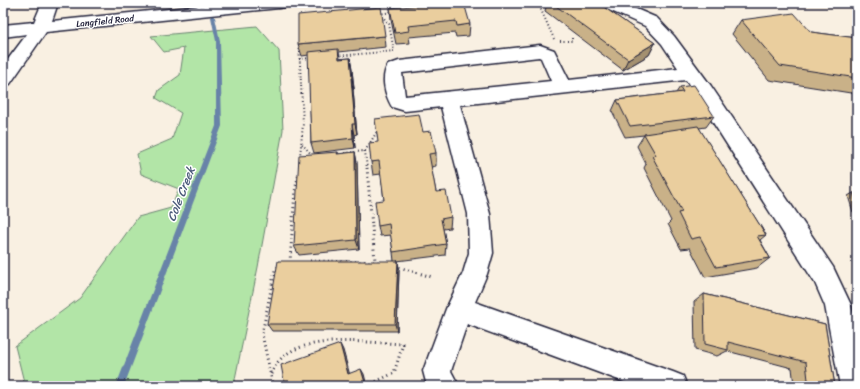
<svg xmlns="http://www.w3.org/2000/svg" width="860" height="389" viewBox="0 0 860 389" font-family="Sriracha,sans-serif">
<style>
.green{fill:#b2e5a7;stroke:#6a8471}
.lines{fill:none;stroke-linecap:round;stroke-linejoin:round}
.stream{fill:#6883a8;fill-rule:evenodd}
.minor-casing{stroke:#22223b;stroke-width:3}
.path-far1{stroke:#22223b;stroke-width:2;stroke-dasharray:1 2.5;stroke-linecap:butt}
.path{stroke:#22223b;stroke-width:3;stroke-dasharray:1 3.5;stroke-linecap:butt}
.minor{fill:#fff;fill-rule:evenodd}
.wall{fill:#c9b188;stroke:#22223b}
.shaded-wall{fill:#a4906f;stroke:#22223b}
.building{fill:#eace9e;stroke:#22223b}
.labels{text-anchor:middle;stroke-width:3;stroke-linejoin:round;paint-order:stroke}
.far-street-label{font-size:9px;fill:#22223b;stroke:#fff}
.water-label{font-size:12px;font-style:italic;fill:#4b5a7a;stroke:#fff}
</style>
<rect width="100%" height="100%" fill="#f9f0e2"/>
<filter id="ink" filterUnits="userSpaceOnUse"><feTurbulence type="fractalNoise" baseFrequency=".025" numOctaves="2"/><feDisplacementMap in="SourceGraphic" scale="8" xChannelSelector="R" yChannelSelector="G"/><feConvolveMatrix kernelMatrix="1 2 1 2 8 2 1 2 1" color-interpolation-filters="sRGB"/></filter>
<g filter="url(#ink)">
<!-- green -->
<path class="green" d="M 257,26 L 279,51 L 283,130 L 258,267 L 235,379 L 236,386 L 25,386 L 15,346 L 80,298 L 138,217 L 171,208 L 179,189 L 141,174 L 137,154 L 172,139 L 181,113 L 156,98 L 159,90 L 180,75 L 184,48 L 164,52 L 151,36 Z"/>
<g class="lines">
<!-- stream -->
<path class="stream" d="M 208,3 L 212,3 L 220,41 L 222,126 L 124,386 L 116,386 L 216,126 L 216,41 Z"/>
<!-- minor casing -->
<g class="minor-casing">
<g id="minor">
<path d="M 42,3 L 58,3 L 52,21 L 228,3 L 287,3 L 285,7 L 279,8 L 46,32 L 10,84 L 3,86 L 3,66 L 27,34 L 3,37 L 3,25 L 34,22 Z"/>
<path d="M 600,3 L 622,3 L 657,18 L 674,36 L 711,86 L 833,267 L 851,305 L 857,335 L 857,386 L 840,386 L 825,306 L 815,283 L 686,80 L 460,105 L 490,214 L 493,253 L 487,274 L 475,302 L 673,372 L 683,376 L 687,386 L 635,386 L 467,324 L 451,371 L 459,386 L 427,386 L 423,371 L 446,309 L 463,273 L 469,253 L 468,214 L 441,107 L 405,111 L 392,107 C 385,95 380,77 388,65 L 399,61 L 540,45 L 554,50 L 569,80 L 678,68 L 662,44 L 645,26 L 602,7 ZM 539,57 L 541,58 L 551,81 L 405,96 L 402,73 Z"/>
</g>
</g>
<!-- path-far1 -->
<g class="path-far1">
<path d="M 538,3 L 554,39"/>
<path d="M 463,5 L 488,3"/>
<path d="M 379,14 L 392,12"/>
<path d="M 560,41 L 572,41 L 572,37"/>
<path d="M 299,44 L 303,124 L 300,156"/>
<path d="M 337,56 L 394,51 L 389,24 L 381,15"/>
<path d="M 299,59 L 311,58"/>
<path d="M 302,144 L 312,155"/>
<path d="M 365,151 L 367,169"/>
<path d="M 344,153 L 365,151 L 378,130"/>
</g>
<!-- path -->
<g class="path">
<path d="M 367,168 L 375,261"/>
<path d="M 310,261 L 381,262"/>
<path d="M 290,262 L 295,191 L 299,173"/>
<path d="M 395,266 L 432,277"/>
<path d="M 271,374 C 273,370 275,365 279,361 C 301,333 371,343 403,344 L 394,373 L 373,383"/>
<path d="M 273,386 L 262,334 L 275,270 L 279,266"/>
</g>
<!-- minor -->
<use href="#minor" class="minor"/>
</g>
<!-- wall -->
<g class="wall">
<path d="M 547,3 L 598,3 L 655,43 L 649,55 L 623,70 L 545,11 Z"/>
<path d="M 390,8 L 470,24 L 469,36 L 456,37 L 455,33 L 409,37 L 410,43 L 396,44 L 391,20 Z"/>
<path d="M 741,20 L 811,32 L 857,38 L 857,94 L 769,80 L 732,34 Z"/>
<path d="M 385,36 L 386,47 L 339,52 L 340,59 L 350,58 L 352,70 L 354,89 L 353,90 L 357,134 L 354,135 L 355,148 L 314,153 L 311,143 L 309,55 L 302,56 L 298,44 Z"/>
<path d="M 680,87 L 714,116 L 706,127 L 699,128 L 766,235 L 760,240 L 770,258 L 757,268 L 705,277 L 690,248 L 681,249 L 668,224 L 671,221 L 644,168 L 646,164 L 637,146 L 644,135 L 625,137 L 612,111 L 617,100 L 676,93 Z"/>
<path d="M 423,132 L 436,153 L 436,166 L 431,167 L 436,192 L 451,217 L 450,228 L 443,229 L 446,244 L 445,255 L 397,261 L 398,261 L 399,270 L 397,331 L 272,331 L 267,324 L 394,261 L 391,235 L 380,236 L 378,226 L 384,200 L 381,174 L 373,175 L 371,162 L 378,142 Z"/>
<path d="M 338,152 L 338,154 L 355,152 L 357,163 L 359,249 L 299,255 L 294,246 Z"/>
<path d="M 853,193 L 857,193 L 857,213 L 853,212 L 848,196 Z"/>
<path d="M 704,294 L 825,324 L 835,386 L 797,386 L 794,385 L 792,368 L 727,351 L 717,356 L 695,350 L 694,302 Z"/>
</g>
<!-- shaded-wall -->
<g class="shaded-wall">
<path d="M 3,3 L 6,3 L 3,9 Z"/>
<path d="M 655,43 L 649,55 L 623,70 L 628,59 Z"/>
<path d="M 350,58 L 352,70 L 354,89 L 352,78 Z"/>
<path d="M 351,78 L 353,90 L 357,134 L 355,124 Z"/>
<path d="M 352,124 L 354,135 L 355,148 L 353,138 Z"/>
<path d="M 355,152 L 357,163 L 359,249 L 356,240 Z"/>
<path d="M 398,261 L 399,270 L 397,331 L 395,324 Z"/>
<path d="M 340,344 L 343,350 L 351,379 L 348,374 Z"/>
<path d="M 361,369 L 364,374 L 367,386 L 366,386 Z"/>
</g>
<!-- building -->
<g class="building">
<path d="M 445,3 L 464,3 L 470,24 L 457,26 L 456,21 L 408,26 L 409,31 L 395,33 L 390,8 Z"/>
<path d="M 552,3 L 598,3 L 655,43 L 628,59 Z"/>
<path d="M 381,7 L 385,36 L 298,44 L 298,15 Z"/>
<path d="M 794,13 L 811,32 L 857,38 L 857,78 L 780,66 L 741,20 Z"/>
<path d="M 338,49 L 339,59 L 350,58 L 352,78 L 351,78 L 355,124 L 352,124 L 353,138 L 311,143 L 308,52 Z"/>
<path d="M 694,85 L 714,116 L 630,126 L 617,100 L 683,92 L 680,87 Z"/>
<path d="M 419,114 L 423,132 L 431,131 L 436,153 L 429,154 L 436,192 L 446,191 L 451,217 L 441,219 L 446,244 L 393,252 L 389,224 L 378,226 L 375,201 L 384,200 L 379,161 L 371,162 L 369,143 L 378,142 L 375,119 Z"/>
<path d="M 698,126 L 766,235 L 757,236 L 770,258 L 716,267 L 700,237 L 691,239 L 678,213 L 682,212 L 652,156 L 656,155 L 644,134 Z"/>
<path d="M 338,152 L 337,154 L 355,152 L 356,240 L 294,246 L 299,155 Z"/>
<path d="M 853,193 L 857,193 L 857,206 Z"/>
<path d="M 278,261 L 398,261 L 395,324 L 267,324 Z"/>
<path d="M 704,294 L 825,324 L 835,386 L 830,386 L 808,380 L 806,362 L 728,342 L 728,350 L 705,344 Z"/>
<path d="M 340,344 L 348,374 L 361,369 L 366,386 L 285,386 L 281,365 Z"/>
</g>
</g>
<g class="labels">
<!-- far-street labels -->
<g class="far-street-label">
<text transform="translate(105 21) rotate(-6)" y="3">Langfield Road</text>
</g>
<!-- water labels -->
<g class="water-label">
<text transform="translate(181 194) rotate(-69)" y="4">Cole Creek</text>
</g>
</g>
<!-- margin -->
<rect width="860" height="389" fill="none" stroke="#fff" stroke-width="16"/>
<rect x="8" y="8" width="844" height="373" fill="none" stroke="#22223b" stroke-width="1.5" filter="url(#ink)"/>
</svg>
